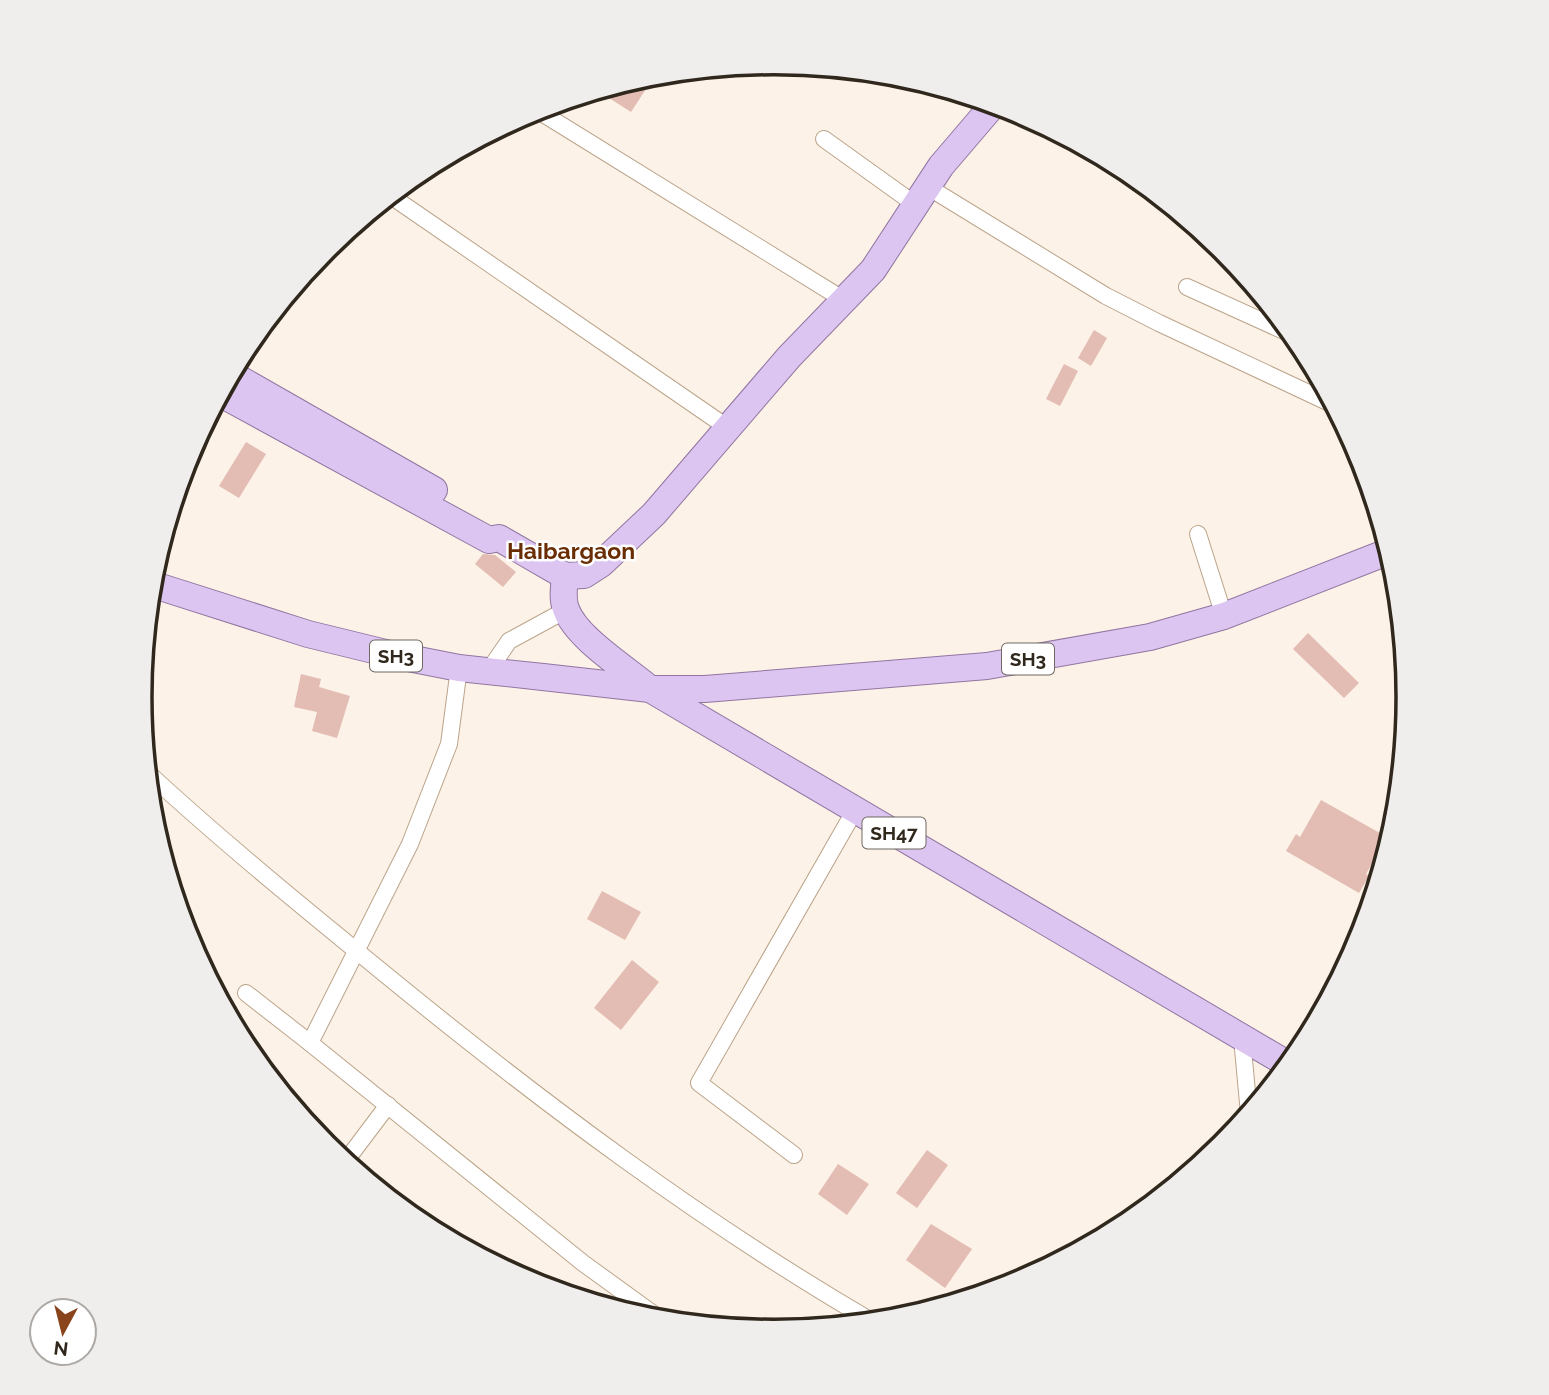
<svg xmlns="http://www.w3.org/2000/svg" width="1549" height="1395" viewBox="0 0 1549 1395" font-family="Raleway,sans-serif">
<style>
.building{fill:#e3bcb3}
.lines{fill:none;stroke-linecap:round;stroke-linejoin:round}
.minor-casing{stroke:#bca48a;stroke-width:18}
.primary-casing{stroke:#9275a1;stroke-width:28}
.minor{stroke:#fff;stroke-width:16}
.primary{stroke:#ddc5f1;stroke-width:26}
.labels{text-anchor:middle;stroke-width:5;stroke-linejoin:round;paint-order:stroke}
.shield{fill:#fff;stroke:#6f6861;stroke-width:2}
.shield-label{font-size:19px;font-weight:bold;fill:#31281d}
.neighbourhood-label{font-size:23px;font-weight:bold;fill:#6a2d03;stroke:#fff}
.rim{fill:none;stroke:#31281d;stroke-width:3.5}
</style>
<rect width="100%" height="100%" fill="#fcf2e7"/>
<!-- building -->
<g class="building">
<path d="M 655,75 L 631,112 L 609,98 L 617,85 Z"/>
<path d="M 1094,330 L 1107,338 L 1091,366 L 1078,358 Z"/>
<path d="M 1064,364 L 1078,371 L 1060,406 L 1046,399 Z"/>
<path d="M 246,442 L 266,454 L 239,498 L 219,486 Z"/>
<path d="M 483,554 L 495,555 L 516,572 L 503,587 L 475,564 Z"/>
<path d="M 1308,633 L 1359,683 L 1344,698 L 1293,649 Z"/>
<path d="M 301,674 L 321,679 L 319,687 L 350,696 L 337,738 L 312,731 L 317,712 L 294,707 Z"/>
<path d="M 1321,800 L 1387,837 L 1366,874 L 1369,876 L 1359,893 L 1286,851 L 1296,834 L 1300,837 Z"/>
<path d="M 602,891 L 641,912 L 625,940 L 587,919 Z"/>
<path d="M 632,960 L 659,982 L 621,1030 L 594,1008 Z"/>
<path d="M 927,1150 L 948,1165 L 917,1208 L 896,1193 Z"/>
<path d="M 838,1164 L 869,1184 L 847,1215 L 818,1194 Z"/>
<path d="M 931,1224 L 972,1249 L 945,1288 L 906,1260 Z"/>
</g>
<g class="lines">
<!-- minor casing -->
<g class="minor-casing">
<g id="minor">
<path d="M 537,110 L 844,300"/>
<path d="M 824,139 L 916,205"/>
<path d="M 928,187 L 1106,296 L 1159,323 L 1334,405"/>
<path d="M 391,196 L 728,428"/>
<path d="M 1187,287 L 1295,336"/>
<path d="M 1198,534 L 1224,616"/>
<path d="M 459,668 L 449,744 L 410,844 L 310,1043 L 583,1263 L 663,1321"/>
<path d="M 489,670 L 509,641 L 566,610"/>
<path d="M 147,772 C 224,843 305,909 386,975 C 540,1101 701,1222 873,1322"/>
<path d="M 246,993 L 310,1043"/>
<path d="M 1242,1038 L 1249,1114"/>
<path d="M 794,1155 L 699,1083 L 855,810"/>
<path d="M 345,1162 L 388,1105"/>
</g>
</g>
<!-- primary casing -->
<g class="primary-casing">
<g id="primary">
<path d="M 231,374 L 434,490"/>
<path d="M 221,394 L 489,540 L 499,538 L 565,576 L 584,575 L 601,564 L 654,514 L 789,357 L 873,270 L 941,166 L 994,104"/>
<path d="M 565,576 C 564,587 562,599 566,609 C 576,638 627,669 650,689 L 1289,1065"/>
<path d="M 151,584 L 308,634 L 398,656 L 459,668 L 543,677 L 650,689 L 705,689 L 987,666 L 1150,637 L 1224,616 L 1390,551"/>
</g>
</g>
<!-- minor -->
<use href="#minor" class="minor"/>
<!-- primary -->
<use href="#primary" class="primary"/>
</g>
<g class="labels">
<!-- shield labels -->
<g class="shield">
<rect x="370" y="640.5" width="52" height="31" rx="5"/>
<rect x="1002" y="643.5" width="52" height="31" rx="5"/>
<rect x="862.5" y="817.5" width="63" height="31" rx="5"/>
</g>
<g class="shield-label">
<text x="396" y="663">SH3</text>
<text x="1028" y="666">SH3</text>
<text x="894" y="840">SH47</text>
</g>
<!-- neighbourhood labels -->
<g class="neighbourhood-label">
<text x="571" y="559">Haibargaon</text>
</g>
</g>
<!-- crop -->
<path d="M0 0H1549V1395H0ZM152 697a622 622 0 1 1 1244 0a622 622 0 1 1-1244 0Z" fill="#efeeed" fill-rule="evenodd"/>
<path class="rim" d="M152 697a622 622 0 1 1 1244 0a622 622 0 1 1-1244 0Z"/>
<!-- north arrow -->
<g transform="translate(63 1332) rotate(187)"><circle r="33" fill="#ffffff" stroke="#ada9a5" stroke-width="2"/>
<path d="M0-5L12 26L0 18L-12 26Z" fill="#8a441c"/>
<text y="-10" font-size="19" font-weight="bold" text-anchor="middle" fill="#31281d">N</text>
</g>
</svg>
